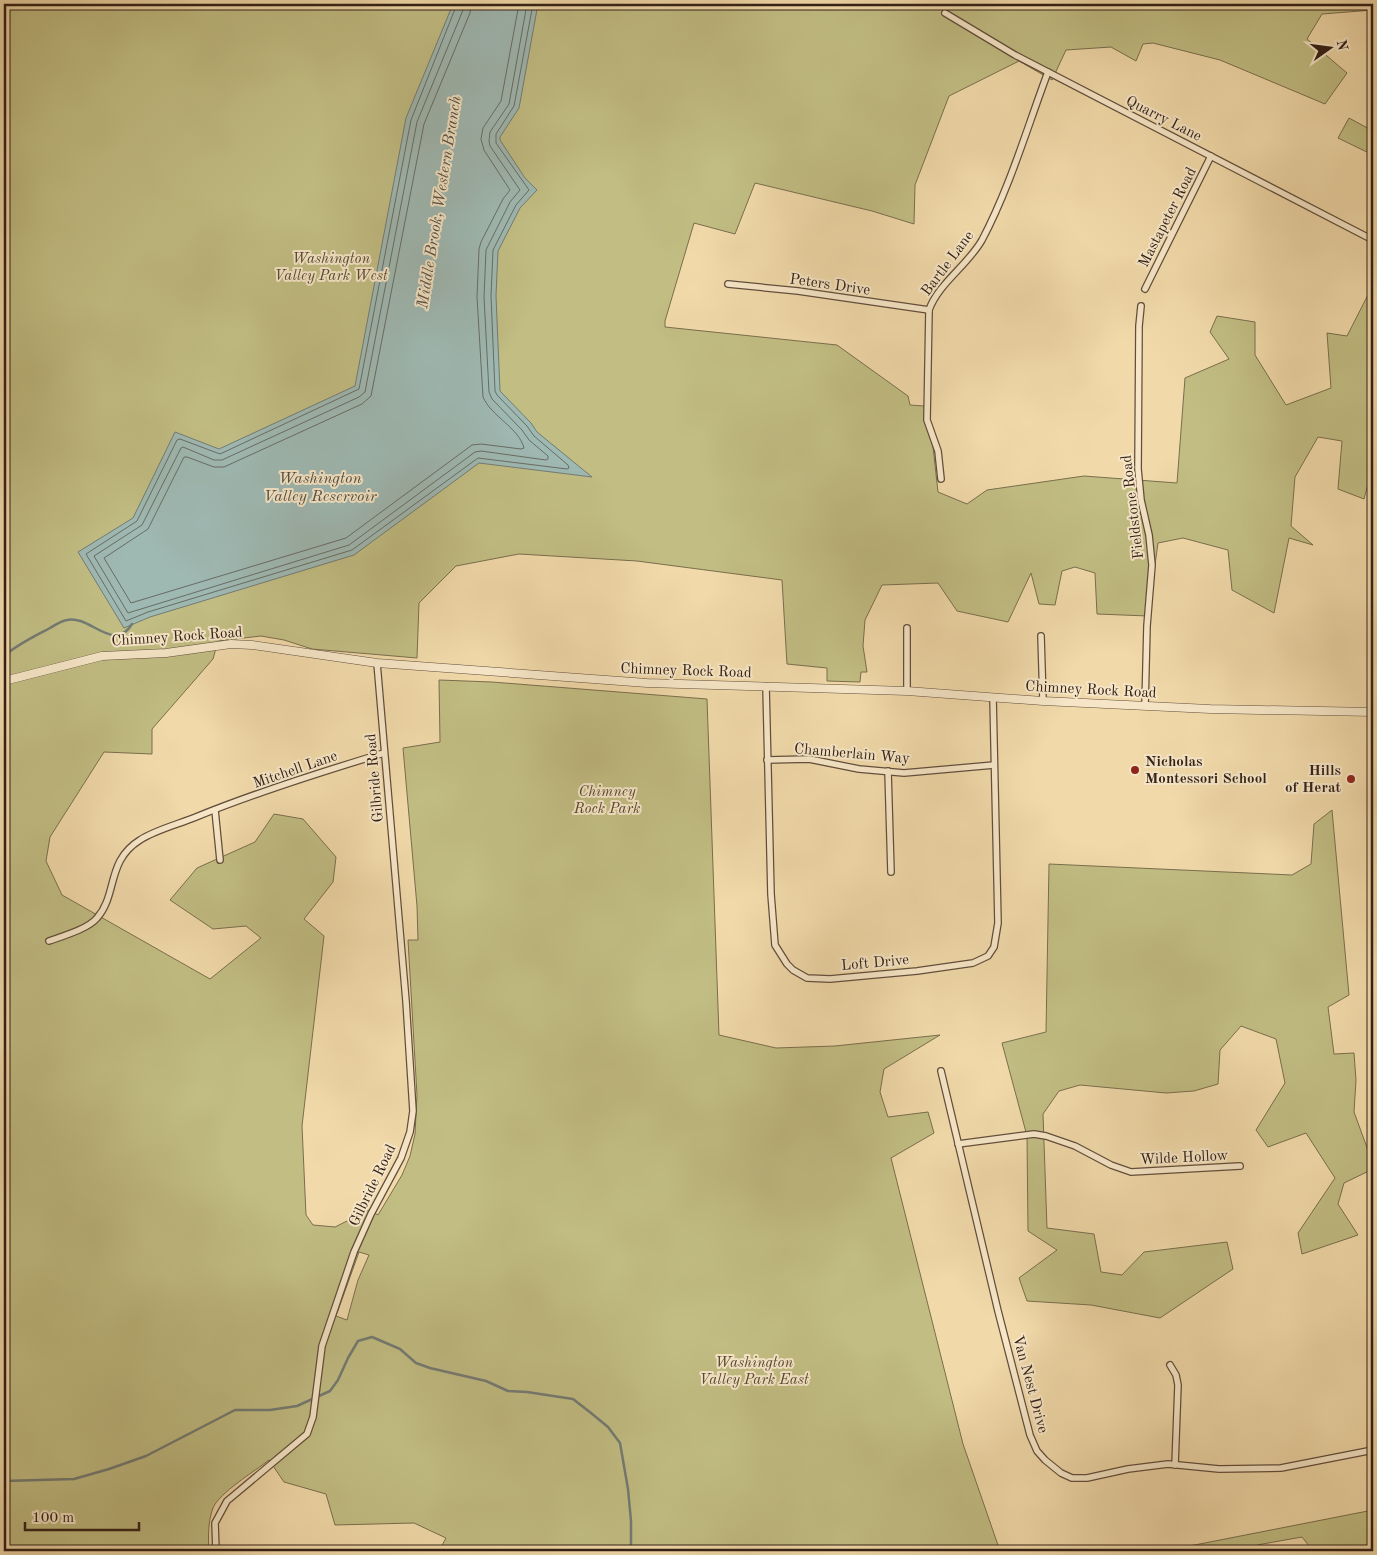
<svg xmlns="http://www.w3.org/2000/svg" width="1377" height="1555" viewBox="0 0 1377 1555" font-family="'Old Standard TT',serif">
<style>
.green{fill:#c1bd83;stroke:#7a6e4d;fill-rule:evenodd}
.water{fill:#9eb8b2;stroke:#737b74}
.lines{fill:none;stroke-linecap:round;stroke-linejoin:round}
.shore{stroke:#686c64;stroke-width:1}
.stream{stroke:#737b74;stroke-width:2.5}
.minor-casing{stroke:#624e3c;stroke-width:8}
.tertiary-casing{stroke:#624e3c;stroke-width:9}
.minor{stroke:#f6e6c7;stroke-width:5.5}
.tertiary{stroke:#f6e6c7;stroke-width:8}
.poi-dot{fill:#8f2418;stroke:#f6e6c7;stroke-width:2}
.labels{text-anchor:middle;stroke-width:4;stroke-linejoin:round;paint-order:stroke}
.street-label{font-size:15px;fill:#332017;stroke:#f6e6c7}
.park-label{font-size:15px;font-style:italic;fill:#564732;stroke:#f6e6c7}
.poi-label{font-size:15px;font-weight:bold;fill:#332017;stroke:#f6e6c7;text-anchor:start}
.water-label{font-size:16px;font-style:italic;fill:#534e46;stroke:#f6e6c7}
</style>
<rect width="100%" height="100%" fill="#f1d9a9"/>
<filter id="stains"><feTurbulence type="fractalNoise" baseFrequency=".004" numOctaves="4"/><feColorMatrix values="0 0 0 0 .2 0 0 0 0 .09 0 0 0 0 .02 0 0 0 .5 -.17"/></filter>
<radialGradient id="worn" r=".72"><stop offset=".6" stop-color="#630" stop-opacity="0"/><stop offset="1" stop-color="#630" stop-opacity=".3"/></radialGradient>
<!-- green -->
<g class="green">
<path d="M 4,4 L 1373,4 L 1373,10 L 1322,14 L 1307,39 L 1347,73 L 1325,104 L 1220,60 L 1153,43 L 1143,44 L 1136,61 L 1111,47 L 1066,50 L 1052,80 L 1019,61 L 949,96 L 915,185 L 914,224 L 872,211 L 755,183 L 735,234 L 694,223 L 665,321 L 665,327 L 837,345 L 908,396 L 910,405 L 924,406 L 933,447 L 938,492 L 967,504 L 987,490 L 1084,476 L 1177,483 L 1185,378 L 1229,359 L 1210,332 L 1217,316 L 1255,322 L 1255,355 L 1286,405 L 1331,388 L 1327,333 L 1347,336 L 1373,285 L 1373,377 L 1372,381 L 1373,382 L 1373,465 L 1364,499 L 1338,489 L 1342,441 L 1318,437 L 1295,477 L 1291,526 L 1313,545 L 1289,538 L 1274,613 L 1232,590 L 1228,550 L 1183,538 L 1158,543 L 1148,616 L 1097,614 L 1095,573 L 1075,567 L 1062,571 L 1055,605 L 1039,604 L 1031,573 L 1008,622 L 957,611 L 938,583 L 882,585 L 865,620 L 863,646 L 867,672 L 861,672 L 860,682 L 827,681 L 827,668 L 787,664 L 782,580 L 637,561 L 519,554 L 456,566 L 419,603 L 417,658 L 312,649 L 284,640 L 261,636 L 218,641 L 213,659 L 152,729 L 152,754 L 104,752 L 50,837 L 46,861 L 62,895 L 210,979 L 261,938 L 246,926 L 213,929 L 170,900 L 197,868 L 255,842 L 274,814 L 303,819 L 336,857 L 333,882 L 304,919 L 324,936 L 302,1126 L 306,1215 L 313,1225 L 335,1227 L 369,1210 L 378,1215 L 402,1175 L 410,1156 L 415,1134 L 417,1095 L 408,940 L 418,940 L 417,906 L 403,748 L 440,742 L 439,680 L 492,682 L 707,699 L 719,1035 L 776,1048 L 835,1046 L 940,1035 L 884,1069 L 880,1092 L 888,1117 L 928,1112 L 934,1133 L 891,1158 L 963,1444 L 1000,1551 L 439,1551 L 446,1538 L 414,1523 L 335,1525 L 326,1494 L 284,1482 L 269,1460 C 255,1471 219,1493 213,1508 C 208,1521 208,1538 209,1551 L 4,1551 ZM 359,1252 L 369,1255 L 358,1280 L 347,1320 L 336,1316 Z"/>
<path d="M 1349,118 L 1373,131 L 1373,155 L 1338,138 Z"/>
<path d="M 1332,810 L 1349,995 L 1328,1007 L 1334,1054 L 1354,1053 L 1356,1080 L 1354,1112 L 1373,1164 L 1373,1169 L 1344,1183 L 1338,1204 L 1358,1235 L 1302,1254 L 1298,1233 L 1335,1178 L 1306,1133 L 1268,1147 L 1256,1130 L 1285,1083 L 1276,1039 L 1241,1026 L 1220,1050 L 1218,1084 L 1194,1091 L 1166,1093 L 1080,1085 L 1059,1091 L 1043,1114 L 1047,1228 L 1094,1234 L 1101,1272 L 1122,1275 L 1144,1252 L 1227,1242 L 1233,1269 L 1160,1318 L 1091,1305 L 1027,1301 L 1019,1278 L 1057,1250 L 1028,1231 L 1027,1136 L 1002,1043 L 1046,1032 L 1049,864 L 1292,875 L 1311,864 L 1314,824 Z"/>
<path d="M 1373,1510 L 1373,1534 L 1365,1551 L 1313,1551 L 1302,1537 L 1257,1545 L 1256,1551 L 1164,1551 Z"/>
</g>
<!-- water -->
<path class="water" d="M 453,4 L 538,4 L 519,108 L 500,137 L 500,140 L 525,178 L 537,190 L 520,208 L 498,251 L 496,296 L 500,391 L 531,423 L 537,432 L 592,477 L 479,463 L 354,555 L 150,617 L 124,628 L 78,552 L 133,518 L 175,432 L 219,449 L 355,386 L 406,118 Z"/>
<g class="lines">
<!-- shore -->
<g class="shore">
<path d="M 457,4 L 411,120 L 359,389 L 220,454 L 180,439 L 177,440 L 137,521 L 86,554 L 126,621 L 148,612 L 352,550 L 478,458 L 567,469 L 569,468 L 568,465 L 534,436 L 527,426 L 497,395 L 495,391 L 491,296 L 493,250 L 516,205 L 529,190 L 496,143 L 496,134 L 514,106 L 533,4"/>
<path d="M 464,4 L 463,10 L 417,122 L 365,392 L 359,397 L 222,460 L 214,460 L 183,447 L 181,448 L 142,525 L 94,556 L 128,613 L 349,545 L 475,452 L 481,451 L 546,460 L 548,459 L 548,456 L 529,440 L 522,430 L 492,399 L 489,392 L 484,297 L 486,250 L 510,202 L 520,190 L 490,146 L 489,141 L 490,132 L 509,104 L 527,4"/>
<path d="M 471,4 L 470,13 L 424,124 L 371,396 L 362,404 L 224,467 L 214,467 L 187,457 L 184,457 L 148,529 L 104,558 L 131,603 L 346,538 L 472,445 L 481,444 L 521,449 L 524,448 C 519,428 491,416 483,397 L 477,297 L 479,249 L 481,242 L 503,199 L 510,190 L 484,150 L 481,139 L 483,128 L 501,101 L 519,4"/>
</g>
<!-- stream -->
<g class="stream">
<path d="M 4,656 C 18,644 33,637 50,628 C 55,625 61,621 67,620 C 89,614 114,654 132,624"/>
<path d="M 4,1481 L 74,1479 L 109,1469 L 146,1456 L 235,1410 L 270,1410 L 297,1406 L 330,1391 L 338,1380 L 348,1358 L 358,1341 L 372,1337 L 400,1349 L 416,1363 L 430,1368 L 486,1381 L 508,1391 L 527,1392 L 573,1399 L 591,1413 L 608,1427 L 620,1443 L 628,1489 L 631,1521 L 631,1551"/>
</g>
<!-- minor casing -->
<g class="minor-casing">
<g id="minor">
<path d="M 945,13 L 1015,55 L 1373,240"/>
<path d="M 728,284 L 798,291 L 929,310"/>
<path d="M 1145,289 L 1211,156"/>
<path d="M 1141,306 L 1139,326 L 1138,469 L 1141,500 L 1149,535 L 1152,565 L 1147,626 L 1145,706"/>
<path d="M 941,479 L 938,451 L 927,420 L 929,310 C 938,284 968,265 982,240 C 1010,187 1027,128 1048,72"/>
<path d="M 1041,636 L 1043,701"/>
<path d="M 766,686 L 771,894 L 775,945 L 787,964 L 793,970 L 807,978 L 830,979 L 917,971 L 973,963 L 988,956 L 994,947 L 998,923 L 993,697"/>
<path d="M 907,691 L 907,628"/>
<path d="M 767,760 L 809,759 L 859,769 L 904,773 L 994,765"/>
<path d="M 888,771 L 891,872"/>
<path d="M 215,810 L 220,860"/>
<path d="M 49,941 C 63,936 88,929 97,918 C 118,894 106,861 140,840 C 155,830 179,824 196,817 C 257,792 321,772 384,753"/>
<path d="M 941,1071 L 998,1311 L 1030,1435 L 1037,1451 L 1045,1460 L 1061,1473 L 1072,1478 L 1087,1478 L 1128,1469 L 1168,1464 L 1219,1469 L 1281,1468 L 1373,1450"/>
<path d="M 958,1144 L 1034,1134 L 1046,1136 L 1075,1146 L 1111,1165 L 1131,1172 L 1240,1166"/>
<path d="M 1170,1365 L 1176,1375 L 1178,1385 L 1175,1465"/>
<path d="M 216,1551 L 215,1523 L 227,1501 L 307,1434 L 313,1417 L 322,1346 L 354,1252 L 371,1214 L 401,1158 L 410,1132 L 413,1111 L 406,1001 L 377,663"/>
</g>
</g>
<!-- tertiary casing -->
<g class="tertiary-casing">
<path id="tertiary" d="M 4,681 L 102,656 L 166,653 L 231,644 L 252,645 L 377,663 L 647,683 L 907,691 L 1043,701 L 1210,709 L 1373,712"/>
</g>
<!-- minor -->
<use href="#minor" class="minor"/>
<!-- tertiary -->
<use href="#tertiary" class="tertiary"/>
</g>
<!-- markers -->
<g class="poi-dot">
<circle cx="1135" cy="770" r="5"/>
<circle cx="1351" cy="779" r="5"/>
</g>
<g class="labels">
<!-- street labels -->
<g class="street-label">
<text transform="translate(1164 118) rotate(27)" y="5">Quarry Lane</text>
<text transform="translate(1167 217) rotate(-63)" y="5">Mastapeter Road</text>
<text transform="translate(947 263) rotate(-53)" y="5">Bartle Lane</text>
<text transform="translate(830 284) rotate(8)" y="5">Peters Drive</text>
<text transform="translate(1132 507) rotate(-97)" y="5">Fieldstone Road</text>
<text transform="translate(177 636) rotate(-4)" y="5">Chimney Rock Road</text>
<text transform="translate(686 670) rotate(2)" y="5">Chimney Rock Road</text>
<text transform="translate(1091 689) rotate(3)" y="5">Chimney Rock Road</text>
<text transform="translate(852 753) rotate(5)" y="5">Chamberlain Way</text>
<text transform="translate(295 769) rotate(-19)" y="5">Mitchell Lane</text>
<text transform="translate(374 778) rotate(-95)" y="5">Gilbride Road</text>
<text transform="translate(875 962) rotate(-5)" y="5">Loft Drive</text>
<text transform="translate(1184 1157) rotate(-3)" y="5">Wilde Hollow</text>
<text transform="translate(372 1185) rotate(-64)" y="5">Gilbride Road</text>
<text transform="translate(1031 1384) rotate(75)" y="5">Van Nest Drive</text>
</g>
<!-- park labels -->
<g class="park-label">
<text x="331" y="263">Washington<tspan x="331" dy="17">Valley Park West</tspan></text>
<text x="607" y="796">Chimney<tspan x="607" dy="17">Rock Park</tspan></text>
<text x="754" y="1367">Washington<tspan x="754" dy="17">Valley Park East</tspan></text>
</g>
<!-- poi labels -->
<g class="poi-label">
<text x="1145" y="766">Nicholas<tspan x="1145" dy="17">Montessori School</tspan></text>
<text x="1341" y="775" text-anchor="end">Hills<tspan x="1341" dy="17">of Herat</tspan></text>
</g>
<!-- water labels -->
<g class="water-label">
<text transform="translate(438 202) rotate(-81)" y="6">Middle Brook, Western Branch</text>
<text x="320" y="483">Washington<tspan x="320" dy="18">Valley Reservoir</tspan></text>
</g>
</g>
<!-- margin -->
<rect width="1377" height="1555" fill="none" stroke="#f1d9a9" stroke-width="20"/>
<rect x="5" y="5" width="1367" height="1545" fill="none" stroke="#332017" stroke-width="2.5"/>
<rect x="10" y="10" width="1357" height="1535" fill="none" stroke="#332017"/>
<!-- north arrow -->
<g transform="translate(1330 48) rotate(76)" stroke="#f6e6c7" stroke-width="4" paint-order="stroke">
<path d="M0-4L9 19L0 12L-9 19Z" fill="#332017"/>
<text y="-8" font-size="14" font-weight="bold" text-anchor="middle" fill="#332017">N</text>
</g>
<!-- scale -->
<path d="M25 1522v8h114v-8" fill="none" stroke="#332017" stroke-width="2.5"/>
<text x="32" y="1522" font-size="15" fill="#332017" stroke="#f6e6c7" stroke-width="4" paint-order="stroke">100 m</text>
<rect width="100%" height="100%" filter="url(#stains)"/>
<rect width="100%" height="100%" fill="url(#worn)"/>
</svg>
